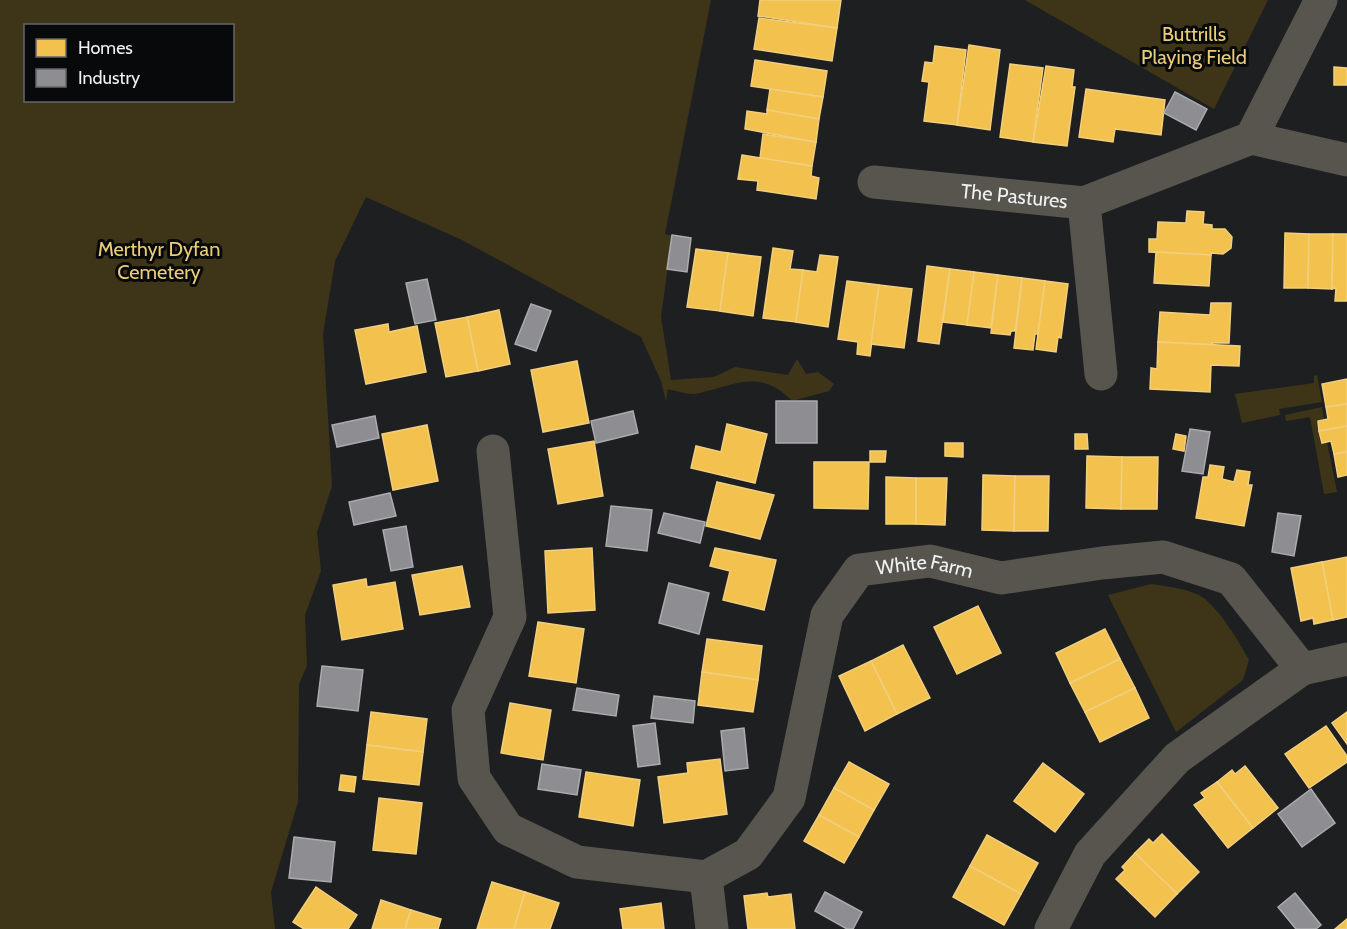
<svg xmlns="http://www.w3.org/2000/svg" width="1347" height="929" viewBox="0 0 1347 929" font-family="Cabin,sans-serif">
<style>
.green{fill:#3e3519;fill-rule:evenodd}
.homes{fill:#f2c14e;stroke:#f1cf7f;stroke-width:1.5}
.industry{fill:#8d8d92;stroke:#aaabaf;stroke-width:1.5}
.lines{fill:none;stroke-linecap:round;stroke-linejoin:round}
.minor{stroke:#57554e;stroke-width:33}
.labels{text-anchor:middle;stroke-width:6;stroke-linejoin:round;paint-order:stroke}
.park-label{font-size:20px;fill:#eacd76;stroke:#08090a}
.street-label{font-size:20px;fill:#eff1f2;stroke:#08090a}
</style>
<rect width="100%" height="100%" fill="#1e1f20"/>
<!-- green -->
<g class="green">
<path d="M 0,0 L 711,0 L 665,234 L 672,236 L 661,317 L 671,380 L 714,377 L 735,367 L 788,375 L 797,359 L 806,374 L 818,372 L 834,384 L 829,391 L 792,401 C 761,369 737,384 700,393 C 691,396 677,391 668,389 L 666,401 L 661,381 L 641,337 L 462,240 L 366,197 L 335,261 L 323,334 L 332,486 L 317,532 L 321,571 L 305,615 L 307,666 L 299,684 L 298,802 L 271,892 L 275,929 L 0,929 ZM 26,26 L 232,26 L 232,100 L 26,100 Z"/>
<path d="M 1025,0 L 1268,0 L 1214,109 Z"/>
<path d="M 1317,375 L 1322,402 L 1279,409 L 1280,415 L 1242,423 L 1235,394 L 1314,383 L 1314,376 Z"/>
<path d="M 1322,407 L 1324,419 L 1318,421 L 1322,443 L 1327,442 L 1337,492 L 1324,494 L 1310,417 L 1286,421 L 1285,415 Z"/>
<path d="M 1151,584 C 1169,587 1190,588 1205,599 C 1223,614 1238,641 1249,660 L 1243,680 L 1176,732 L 1108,595 Z"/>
</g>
<!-- homes -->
<g class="homes">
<path d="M 760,0 L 841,0 L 837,28 L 758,16 Z"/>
<path d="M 759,18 L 837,28 L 832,61 L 754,49 Z"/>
<path d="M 969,45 L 1000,50 L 990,130 L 957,125 Z"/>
<path d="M 935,46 L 966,50 L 957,125 L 924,121 L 929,82 L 922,81 L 925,62 L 933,63 Z"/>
<path d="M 755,60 L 827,71 L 823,97 L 751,86 Z"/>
<path d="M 1010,64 L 1043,68 L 1033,142 L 1000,137 Z"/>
<path d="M 1046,66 L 1074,70 L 1072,87 L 1075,87 L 1067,146 L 1033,142 Z"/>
<path d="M 1334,67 L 1347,68 L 1347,85 L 1334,85 Z"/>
<path d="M 770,89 L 823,97 L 819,119 L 767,110 Z"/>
<path d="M 1086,89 L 1165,100 L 1161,135 L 1115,129 L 1113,142 L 1079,137 Z"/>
<path d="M 767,110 L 819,119 L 816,142 L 745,129 L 747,111 L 767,114 Z"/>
<path d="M 763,134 L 816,142 L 812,166 L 760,158 Z"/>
<path d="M 742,155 L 812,166 L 811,176 L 819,178 L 816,199 L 757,190 L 758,181 L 738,179 Z"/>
<path d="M 1187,211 L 1204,212 L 1203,224 L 1212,225 L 1212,229 L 1225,229 L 1232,237 L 1231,248 L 1223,254 L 1211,253 L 1211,255 L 1149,252 L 1149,239 L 1157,239 L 1158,222 L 1186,223 Z"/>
<path d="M 1285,233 L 1309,234 L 1308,288 L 1284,288 Z"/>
<path d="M 1309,234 L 1333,234 L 1332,289 L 1308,288 Z"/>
<path d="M 1333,234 L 1347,234 L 1347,301 L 1335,301 L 1336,288 L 1332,289 Z"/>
<path d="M 773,248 L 793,251 L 790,269 L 803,270 L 796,322 L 763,318 Z"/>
<path d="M 696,249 L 728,253 L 720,311 L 687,307 Z"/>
<path d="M 1156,252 L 1211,255 L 1209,286 L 1154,283 Z"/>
<path d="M 728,253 L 761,257 L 753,316 L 720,311 Z"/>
<path d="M 820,255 L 838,257 L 828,327 L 796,322 L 803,270 L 817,272 Z"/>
<path d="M 927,266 L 950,269 L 939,344 L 918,341 Z"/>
<path d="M 950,269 L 974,272 L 967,325 L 943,322 Z"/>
<path d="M 974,272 L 998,275 L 991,328 L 967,325 Z"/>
<path d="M 998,275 L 1022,278 L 1015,331 L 1011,331 L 1010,335 L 991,333 Z"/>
<path d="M 1022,278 L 1045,281 L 1038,334 L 1035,334 L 1033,350 L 1014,348 Z"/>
<path d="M 847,281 L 879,285 L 870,356 L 857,354 L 858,342 L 838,339 Z"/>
<path d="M 1045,281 L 1068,284 L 1061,338 L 1058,337 L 1056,352 L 1036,349 Z"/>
<path d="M 879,285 L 912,289 L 904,348 L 871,344 Z"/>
<path d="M 1211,303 L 1231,303 L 1229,343 L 1212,343 L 1213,345 L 1158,342 L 1160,312 L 1210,315 Z"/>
<path d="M 499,310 L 510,364 L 478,371 L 467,317 Z"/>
<path d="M 467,317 L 478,371 L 446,377 L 435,323 Z"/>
<path d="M 388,324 L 389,332 L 417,326 L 426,372 L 366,384 L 355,330 Z"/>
<path d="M 1158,342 L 1240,346 L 1239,366 L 1211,365 L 1210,392 L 1150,389 L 1151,368 L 1157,369 Z"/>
<path d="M 577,361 L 589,423 L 543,432 L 531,370 Z"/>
<path d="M 1347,379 L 1347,404 L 1326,407 L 1322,384 Z"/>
<path d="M 1347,404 L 1347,426 L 1319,431 L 1318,421 L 1328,419 L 1326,407 Z"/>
<path d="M 727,424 L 767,434 L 755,483 L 691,468 L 696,446 L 721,452 Z"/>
<path d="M 427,425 L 438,481 L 393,490 L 382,434 Z"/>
<path d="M 1347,426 L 1347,452 L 1334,454 L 1331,441 L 1322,443 L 1319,431 Z"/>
<path d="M 1075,434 L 1087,434 L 1088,449 L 1075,449 Z"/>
<path d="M 1176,434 L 1186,436 L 1184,451 L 1173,449 Z"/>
<path d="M 594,441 L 603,496 L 558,504 L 548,449 Z"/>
<path d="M 945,443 L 963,443 L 963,457 L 945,456 Z"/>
<path d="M 870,451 L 886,451 L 885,462 L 870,462 Z"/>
<path d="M 1347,452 L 1347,475 L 1338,477 L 1334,454 Z"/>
<path d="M 1087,456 L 1122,457 L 1121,509 L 1086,508 Z"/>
<path d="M 1122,457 L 1158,457 L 1157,509 L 1121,509 Z"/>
<path d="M 814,462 L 869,462 L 868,509 L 814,508 Z"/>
<path d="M 1210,465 L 1224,467 L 1222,479 L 1234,482 L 1237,470 L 1250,472 L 1248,485 L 1252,485 L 1244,526 L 1196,518 L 1203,477 L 1208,477 Z"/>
<path d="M 983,475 L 1015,476 L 1014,531 L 982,530 Z"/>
<path d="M 1015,476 L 1049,476 L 1048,531 L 1014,531 Z"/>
<path d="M 886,477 L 916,478 L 916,524 L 886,524 Z"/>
<path d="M 916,478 L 947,478 L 945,525 L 916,524 Z"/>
<path d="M 717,482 L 774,495 L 760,539 L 706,526 Z"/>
<path d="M 592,548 L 595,610 L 548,613 L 545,551 Z"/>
<path d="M 715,548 L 776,560 L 764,610 L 723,600 L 730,571 L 710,566 Z"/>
<path d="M 1347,557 L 1347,617 L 1333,620 L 1322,562 Z"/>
<path d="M 1322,562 L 1333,620 L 1314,624 L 1313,618 L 1301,621 L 1291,568 Z"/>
<path d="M 462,566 L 470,607 L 420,615 L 412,575 Z"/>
<path d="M 366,579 L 367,587 L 395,582 L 403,629 L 342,640 L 333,585 Z"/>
<path d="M 978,606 L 1001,653 L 957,674 L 934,627 Z"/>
<path d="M 538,622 L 584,629 L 576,683 L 529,676 Z"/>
<path d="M 1105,629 L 1120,659 L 1070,683 L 1056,653 Z"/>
<path d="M 707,639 L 762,646 L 758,680 L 702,672 Z"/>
<path d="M 903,645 L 930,698 L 897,714 L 871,661 Z"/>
<path d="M 1120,659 L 1135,688 L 1085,712 L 1070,683 Z"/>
<path d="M 871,661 L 897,714 L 865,731 L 839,676 Z"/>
<path d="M 702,672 L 758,680 L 753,712 L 698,705 Z"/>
<path d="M 1135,688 L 1149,718 L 1100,742 L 1085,712 Z"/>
<path d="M 510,703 L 551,710 L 543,760 L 501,753 Z"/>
<path d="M 371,712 L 427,719 L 423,752 L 367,745 Z"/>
<path d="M 1347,712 L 1347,744 L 1332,723 Z"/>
<path d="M 1326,726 L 1347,756 L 1347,762 L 1309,788 L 1285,754 Z"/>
<path d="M 367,745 L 423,752 L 419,785 L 363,779 Z"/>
<path d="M 720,759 L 727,814 L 664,823 L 658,777 L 688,773 L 687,763 Z"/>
<path d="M 849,762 L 889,784 L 874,810 L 834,788 Z"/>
<path d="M 1043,763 L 1084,794 L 1055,832 L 1014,801 Z"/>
<path d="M 1245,766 L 1278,808 L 1253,828 L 1217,782 L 1232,770 L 1235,774 Z"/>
<path d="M 586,772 L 640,780 L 633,826 L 579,817 Z"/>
<path d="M 341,775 L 356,777 L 354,792 L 339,790 Z"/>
<path d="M 1217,782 L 1253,828 L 1228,848 L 1194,805 L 1205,798 L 1201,793 Z"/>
<path d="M 834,788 L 874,810 L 859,837 L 819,815 Z"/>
<path d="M 379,798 L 422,803 L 416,854 L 373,850 Z"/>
<path d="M 819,815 L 859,837 L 844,863 L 804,841 Z"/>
<path d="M 1162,834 L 1199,872 L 1177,894 L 1135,853 L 1149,839 L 1153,843 Z"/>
<path d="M 987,835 L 1038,863 L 1021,894 L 970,866 Z"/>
<path d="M 1135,853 L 1177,894 L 1155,917 L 1116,879 L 1125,870 L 1122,867 Z"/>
<path d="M 970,866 L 1021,894 L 1004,925 L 953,897 Z"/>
<path d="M 492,882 L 525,892 L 514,929 L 477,929 Z"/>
<path d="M 316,887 L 357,915 L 348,929 L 304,929 L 293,922 Z"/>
<path d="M 525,892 L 559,903 L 550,929 L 514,929 Z"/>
<path d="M 767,893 L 768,897 L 791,894 L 795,929 L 748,929 L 744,896 Z"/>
<path d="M 381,900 L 411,910 L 405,929 L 372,929 Z"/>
<path d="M 661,903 L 664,929 L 623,929 L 620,909 Z"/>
<path d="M 411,910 L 441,919 L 438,929 L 405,929 Z"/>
<path d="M 1347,919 L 1347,929 L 1335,929 Z"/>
</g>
<!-- industry -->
<g class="industry">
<path d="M 1175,92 L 1207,109 L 1196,130 L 1164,113 Z"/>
<path d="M 672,235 L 691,238 L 687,272 L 667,269 Z"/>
<path d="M 427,279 L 436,320 L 415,324 L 406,283 Z"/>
<path d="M 531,304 L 551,311 L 536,351 L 515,344 Z"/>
<rect x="776" y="401" width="41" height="42"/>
<path d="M 633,411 L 638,433 L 596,443 L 591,421 Z"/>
<path d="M 375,416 L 379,438 L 337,447 L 332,425 Z"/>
<path d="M 1190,429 L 1210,432 L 1203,474 L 1182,471 Z"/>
<path d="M 390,493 L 396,516 L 354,525 L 349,502 Z"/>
<path d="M 611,506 L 652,510 L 647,551 L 606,546 Z"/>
<path d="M 664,513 L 705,522 L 700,543 L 658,533 Z"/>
<path d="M 1278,513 L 1301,516 L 1294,556 L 1272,552 Z"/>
<path d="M 406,526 L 413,567 L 391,571 L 383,530 Z"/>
<path d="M 669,583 L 709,593 L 699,634 L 659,623 Z"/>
<path d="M 322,666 L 363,670 L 358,711 L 317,706 Z"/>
<path d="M 577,688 L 619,695 L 616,716 L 573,710 Z"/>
<path d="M 654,696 L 695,701 L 693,723 L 651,718 Z"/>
<path d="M 655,723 L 660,764 L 638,767 L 633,726 Z"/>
<path d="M 744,728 L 748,768 L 725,771 L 721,731 Z"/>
<path d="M 542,764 L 581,770 L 577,795 L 538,789 Z"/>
<path d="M 1311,789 L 1335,823 L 1302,847 L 1278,814 Z"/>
<path d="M 294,837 L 335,842 L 331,882 L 289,878 Z"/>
<path d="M 825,892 L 862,912 L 853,929 L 847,929 L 815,911 Z"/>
<path d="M 1295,893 L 1321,925 L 1316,929 L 1296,929 L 1278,907 Z"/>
</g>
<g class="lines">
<!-- minor -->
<g class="minor">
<path d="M 1251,138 L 1347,160"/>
<path id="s1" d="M 874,182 L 1084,203 L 1251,138 L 1321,0"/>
<path d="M 1084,203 L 1101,374"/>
<path d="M 493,451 L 510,617 L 468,710 L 474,778 L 508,829 L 577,862 L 706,877"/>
<path id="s2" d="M 712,929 L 706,877 L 748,854 L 789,798 L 827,615 L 859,570 L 930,561 L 1001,578 L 1102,563 L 1163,557 L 1231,579 L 1302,669"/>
<path d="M 1051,929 L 1090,854 L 1177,758 L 1302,669 L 1347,659"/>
</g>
</g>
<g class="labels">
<!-- park labels -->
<g class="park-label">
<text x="1194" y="41">Buttrills<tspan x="1194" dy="23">Playing Field</tspan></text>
<text x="159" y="256">Merthyr Dyfan<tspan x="159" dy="23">Cemetery</tspan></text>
</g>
<!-- street labels -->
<g class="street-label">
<text dy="7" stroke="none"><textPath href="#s1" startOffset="141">The Pastures</textPath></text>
<text dy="7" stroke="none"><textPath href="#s2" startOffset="478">White Farm</textPath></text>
</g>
</g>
<!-- legend -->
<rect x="24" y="24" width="210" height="78" fill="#08090a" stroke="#646667" stroke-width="1.5"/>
<rect x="36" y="39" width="30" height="18" fill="#f2c14e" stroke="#646667" stroke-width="1.5"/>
<text x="78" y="54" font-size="18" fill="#eff1f2">Homes</text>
<rect x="36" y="69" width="30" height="18" fill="#8d8d92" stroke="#646667" stroke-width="1.5"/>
<text x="78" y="84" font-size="18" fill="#eff1f2">Industry</text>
</svg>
